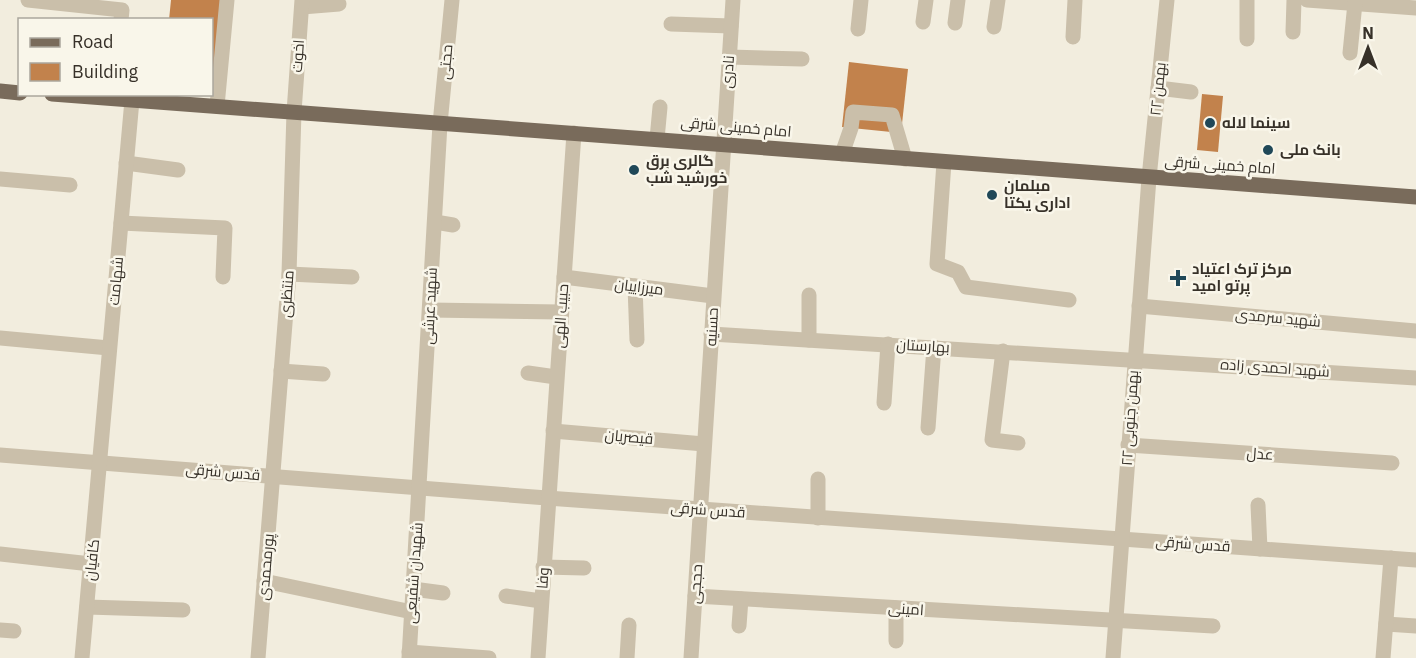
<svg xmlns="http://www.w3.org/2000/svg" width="1416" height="658" viewBox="0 0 1416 658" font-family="'IBM Plex Sans',Cairo,sans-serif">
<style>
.building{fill:#c2824c}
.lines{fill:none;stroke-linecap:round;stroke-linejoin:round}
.minor{stroke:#cabfaa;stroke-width:15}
.major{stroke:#796b5b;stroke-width:15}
.poi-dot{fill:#204858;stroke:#f9f6ea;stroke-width:2}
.labels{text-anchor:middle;stroke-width:5;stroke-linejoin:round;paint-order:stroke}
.street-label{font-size:15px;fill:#373129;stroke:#f9f6ea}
.poi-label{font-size:15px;font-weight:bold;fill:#373129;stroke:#f9f6ea;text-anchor:start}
</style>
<rect width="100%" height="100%" fill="#f2edde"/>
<!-- building -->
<g class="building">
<path d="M 171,0 L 226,0 L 219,84 L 212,83 L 212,20 L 169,20 Z"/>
<path d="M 849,62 L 908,69 L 901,133 L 842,127 Z"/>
<path d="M 1202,94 L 1223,96 L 1218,152 L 1197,150 Z"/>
</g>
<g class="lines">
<!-- minor -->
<g class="minor">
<path d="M 28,0 L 122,10 L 121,20"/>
<path d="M 1247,0 L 1247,39"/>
<path d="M 1307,0 L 1416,8"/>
<path d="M 302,7 L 339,4"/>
<path d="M 923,22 L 926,0"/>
<path d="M 955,23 L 958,0"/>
<path d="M 671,24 L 731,26"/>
<path d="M 994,27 L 998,0"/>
<path d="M 858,29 L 861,0"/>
<path d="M 1293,32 L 1294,0"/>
<path d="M 1073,37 L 1075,0"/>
<path d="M 1350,53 L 1355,3"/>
<path d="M 729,57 L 802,59"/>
<path d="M 1158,88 L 1191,92"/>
<path d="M 217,106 L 227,0"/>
<path d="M 657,139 L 660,107"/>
<path d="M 842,154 L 851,128 L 853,112 L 892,115 L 905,159"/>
<path d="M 944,162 L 937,264 L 958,272 L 966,287 L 1069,300"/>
<path d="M 126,163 L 178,170"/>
<path d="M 0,179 L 70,185"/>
<path d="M 435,222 L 453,225"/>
<path d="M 121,223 L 225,228 L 223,277"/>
<path d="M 289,274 L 352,277"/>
<path d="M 564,277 L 713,296"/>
<path d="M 635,286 L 637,340"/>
<path d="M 809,295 L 809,340"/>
<path d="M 1139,306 L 1416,331"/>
<path d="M 430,310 L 561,312"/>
<path d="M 711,334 L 1416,378"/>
<path d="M 0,338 L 109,348"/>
<path d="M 1003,351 L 992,440 L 1018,443"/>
<path d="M 281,371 L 323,374"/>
<path d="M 528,373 L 556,377"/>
<path d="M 884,403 L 888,344"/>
<path d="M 928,428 L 934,347"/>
<path d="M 553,431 L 704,444"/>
<path d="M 1128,445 L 1392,463"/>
<path d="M 0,455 L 547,498 L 1416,560"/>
<path d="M 1258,505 L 1260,549"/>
<path d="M 818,518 L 818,479"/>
<path d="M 0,554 L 91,564"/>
<path d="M 543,567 L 584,568"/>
<path d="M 264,581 L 412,612"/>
<path d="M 413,589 L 443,593"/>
<path d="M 506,596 L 541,601"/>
<path d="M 695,596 L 1213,626"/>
<path d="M 87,607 L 183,610"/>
<path d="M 896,608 L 896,641"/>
<path d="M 1386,624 L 1416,626"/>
<path d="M 739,626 L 741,599"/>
<path d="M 0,630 L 14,631"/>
<path d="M 409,652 L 489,658"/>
<path d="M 82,658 L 132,100"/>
<path d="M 258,658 L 289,274 L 294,112 L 302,0"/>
<path d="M 409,658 L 440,124 L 452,0"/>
<path d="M 538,658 L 574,133"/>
<path d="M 627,658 L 629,625"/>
<path d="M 691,658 L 733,0"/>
<path d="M 1113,658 L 1149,178 L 1167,0"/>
<path d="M 1383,658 L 1391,558"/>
</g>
<!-- major -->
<g class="major">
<path d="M 0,91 L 20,93"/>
<path d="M 52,94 L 1416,197"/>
</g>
</g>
<!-- markers -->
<g class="poi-dot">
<circle cx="1210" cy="123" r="6"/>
<circle cx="1268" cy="150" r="6"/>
<circle cx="634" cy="170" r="6"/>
<circle cx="992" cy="195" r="6"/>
<path d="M1175 269h6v6h6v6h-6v6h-6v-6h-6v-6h6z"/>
</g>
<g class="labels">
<!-- street labels -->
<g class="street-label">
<text transform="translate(298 56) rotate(-86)" y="5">اخوت</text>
<text transform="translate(446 62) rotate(-85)" y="5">حجتی</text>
<text transform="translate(728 72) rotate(-86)" y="5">نادری</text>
<text transform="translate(1158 89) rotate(-84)" y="5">۲۲ بهمن</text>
<text transform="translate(736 127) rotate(5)" y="5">امام خمینی شرقی</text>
<text transform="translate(1220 165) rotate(4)" y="5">امام خمینی شرقی</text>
<text transform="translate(116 281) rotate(-85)" y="5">شهامت</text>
<text transform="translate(639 287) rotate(7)" y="5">میرزاییان</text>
<text transform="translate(287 294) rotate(-86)" y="5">منتظری</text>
<text transform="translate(430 306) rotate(-87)" y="5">شهید عرشی</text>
<text transform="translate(561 316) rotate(-86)" y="5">حبیب الهی</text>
<text transform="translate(1278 318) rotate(5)" y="5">شهید سرمدی</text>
<text transform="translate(712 327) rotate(-87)" y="5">حسنیه</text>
<text transform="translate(923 346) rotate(3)" y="5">بهارستان</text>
<text transform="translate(1275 368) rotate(4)" y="5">شهید احمدی زاده</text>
<text transform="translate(1130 418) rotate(-86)" y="5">۲۲ بهمن جنوبی</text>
<text transform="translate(629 437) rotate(5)" y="5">قیصریان</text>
<text transform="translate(1260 454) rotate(4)" y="5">عدل</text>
<text transform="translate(223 472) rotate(5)" y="5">قدس شرقی</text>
<text transform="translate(708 510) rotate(4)" y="5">قدس شرقی</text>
<text transform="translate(1193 544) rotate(4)" y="5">قدس شرقی</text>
<text transform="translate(92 560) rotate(-84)" y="5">کافیان</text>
<text transform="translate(266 567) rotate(-85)" y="5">پورمحمدی</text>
<text transform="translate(414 573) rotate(-86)" y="5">شهیدان شفیعی</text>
<text transform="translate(543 578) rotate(-86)" y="5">وفا</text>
<text transform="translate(696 584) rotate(-86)" y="5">حججی</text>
<text transform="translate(906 609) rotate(4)" y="5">امینی</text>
</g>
<!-- poi labels -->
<g class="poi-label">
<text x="1222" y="128">سینما لاله</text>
<text x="1280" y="155">بانک ملی</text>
<text x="646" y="166">گالری برق<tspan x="646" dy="17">خورشید شب</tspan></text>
<text x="1004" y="191">مبلمان<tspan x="1004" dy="17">اداری یکتا</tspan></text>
<text x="1192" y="274">مرکز ترک اعتیاد<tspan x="1192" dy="17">پرتو امید</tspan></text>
</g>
</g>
<!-- legend -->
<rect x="18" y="18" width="195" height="78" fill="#f9f6ea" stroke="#aba79d" stroke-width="1.5"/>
<rect x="30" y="38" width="30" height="9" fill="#796b5b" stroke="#aba79d" stroke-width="1.5"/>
<text x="72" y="48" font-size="18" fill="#373129">Road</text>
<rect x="30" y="63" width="30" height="18" fill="#c2824c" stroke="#aba79d" stroke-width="1.5"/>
<text x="72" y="78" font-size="18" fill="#373129">Building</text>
<!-- north arrow -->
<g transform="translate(1368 48)" stroke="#f9f6ea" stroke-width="4.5" paint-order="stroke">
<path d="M0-4.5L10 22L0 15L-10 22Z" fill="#373129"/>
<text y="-9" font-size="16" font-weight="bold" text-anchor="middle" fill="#373129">N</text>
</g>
</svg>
